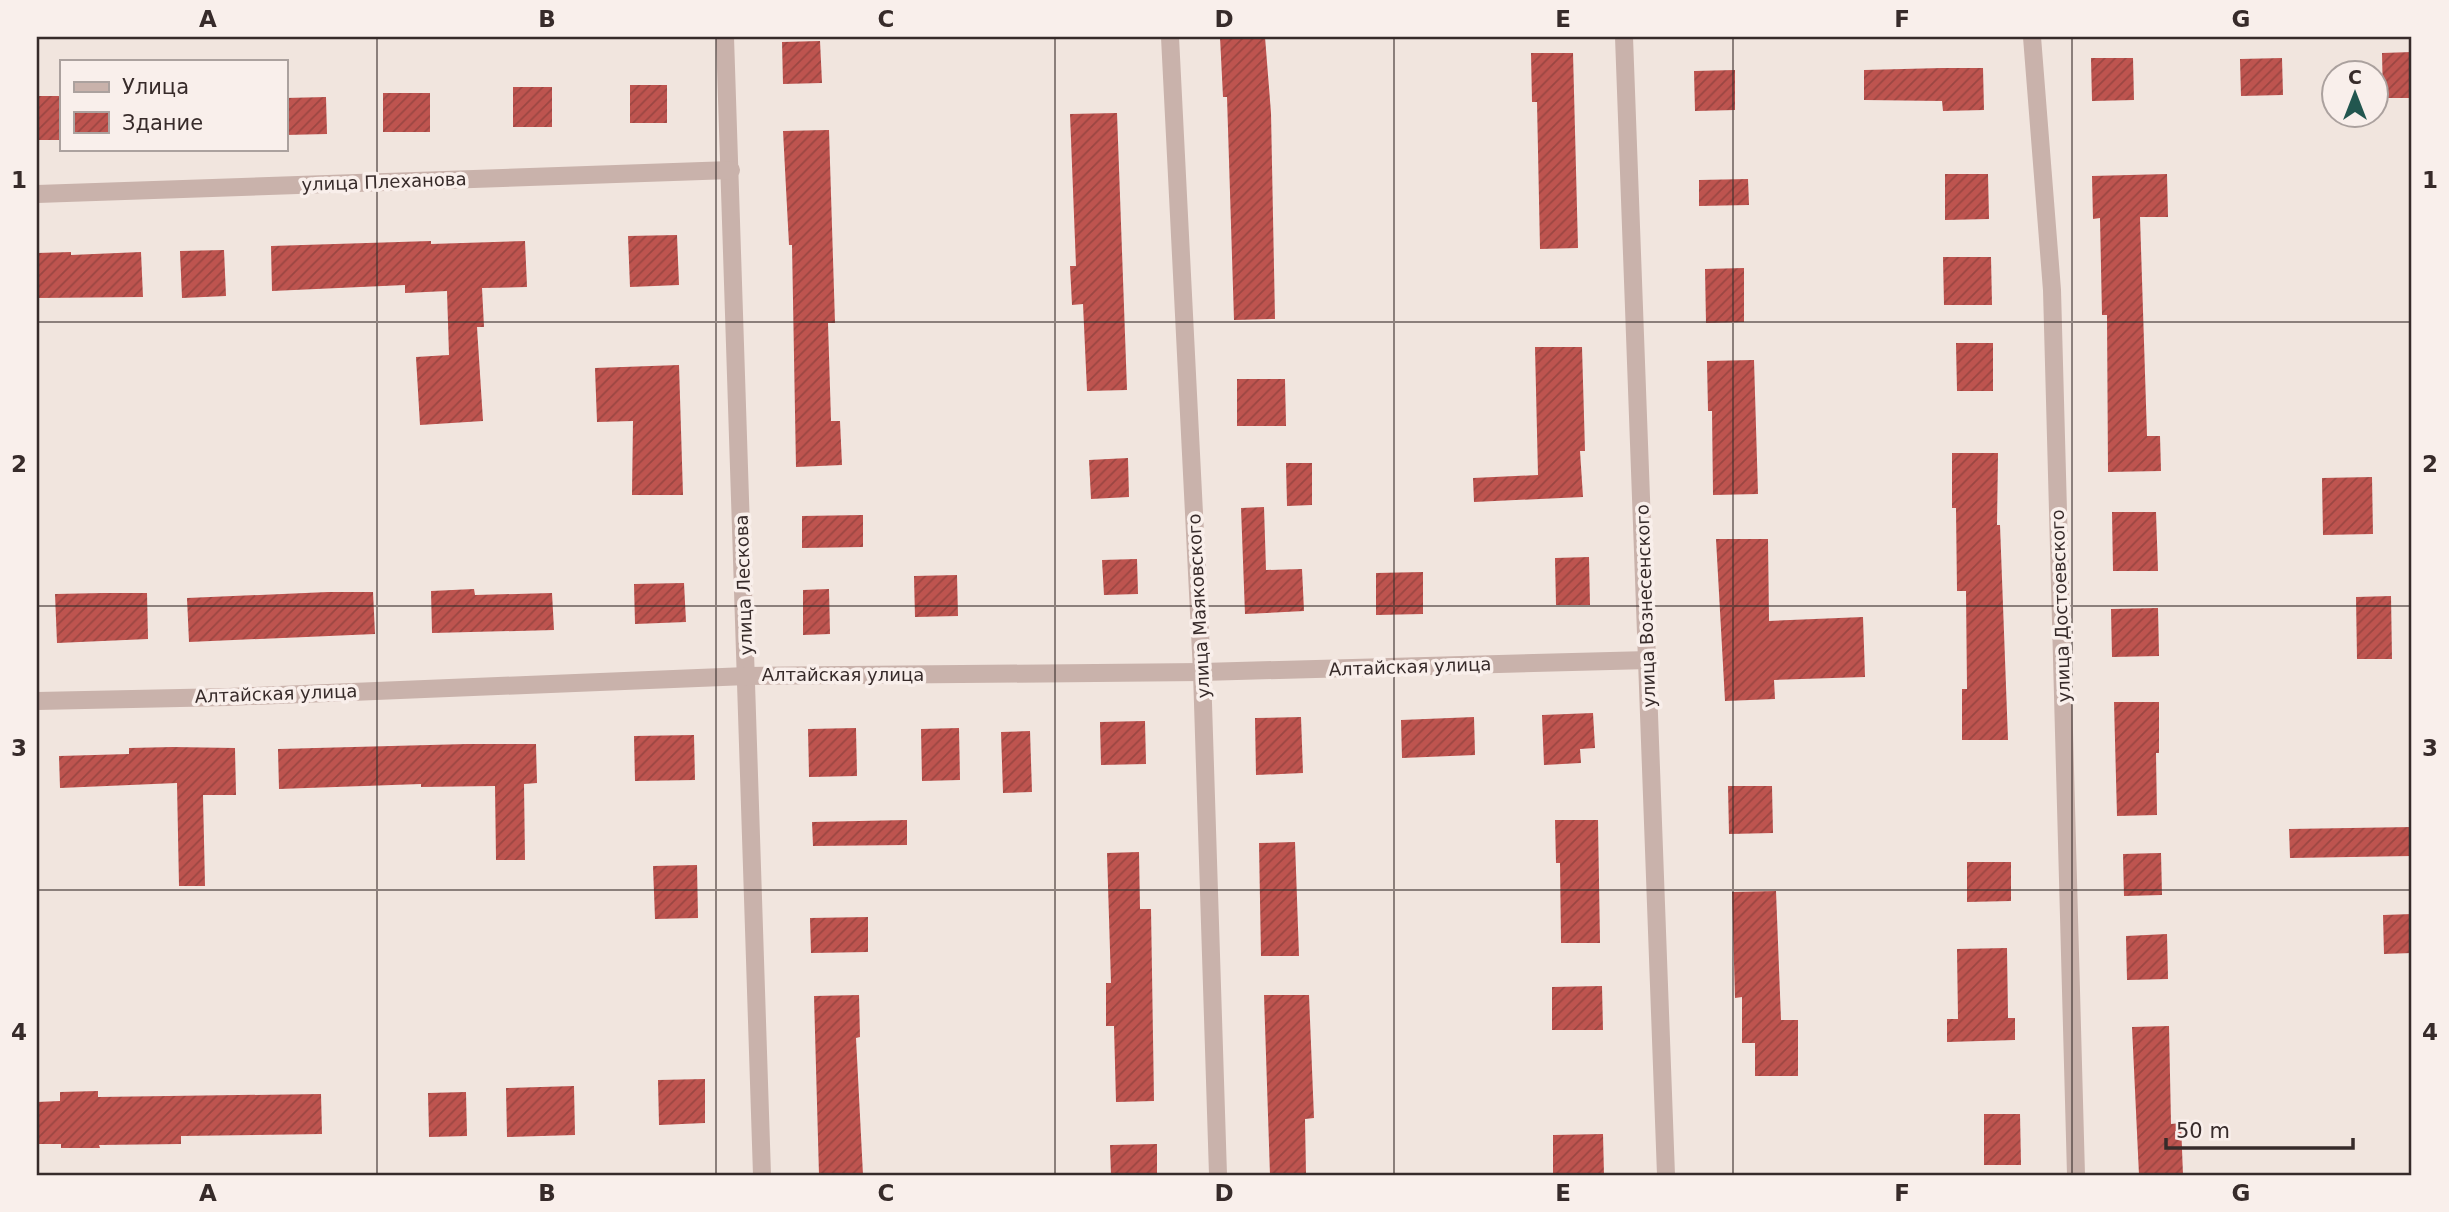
<svg xmlns="http://www.w3.org/2000/svg" width="2449" height="1212" viewBox="0 0 2449 1212" font-family="'DejaVu Sans',sans-serif">
<style>
.building{fill:url(#building-hatch)}
.lines{fill:none;stroke-linecap:round;stroke-linejoin:round}
.minor{stroke:#c9b2ab;stroke-width:18}
.grid{fill:none;stroke:#372b2a;stroke-width:2;stroke-opacity:0.55}
.labels{text-anchor:middle;stroke-width:7;stroke-linejoin:round;paint-order:stroke}
.street-label{font-size:18px;fill:#372b2a;stroke:#f9efeb}
.neatline{fill:none;stroke:#372b2a;stroke-width:2.5}
.grid-label{font-size:23px;text-anchor:middle;font-weight:bold;fill:#372b2a}
</style>
<defs>
<pattern id="building-hatch" width="6" height="6" patternUnits="userSpaceOnUse" patternTransform="scale(1.75)"><rect width="6" height="6" fill="#be544f"/><path d="M-1 1l2-2M0 6l6-6M5 7l2-2" fill="none" stroke="#9b4642"/></pattern>
</defs>
<rect width="100%" height="100%" fill="#f1e5de"/>
<!-- building -->
<g class="building">
<path d="M 1220,37 L 1265,37 L 1271,113 L 1275,319 L 1234,320 L 1227,97 L 1223,97 Z"/>
<path d="M 820,41 L 822,83 L 783,84 L 782,42 Z"/>
<path d="M 2412,52 L 2412,98 L 2383,98 L 2382,53 Z"/>
<path d="M 1531,53 L 1573,53 L 1578,248 L 1540,249 L 1537,102 L 1532,102 Z"/>
<path d="M 2091,58 L 2133,58 L 2134,100 L 2092,101 Z"/>
<path d="M 2282,58 L 2283,95 L 2241,96 L 2240,59 Z"/>
<path d="M 1942,68 L 1983,68 L 1984,110 L 1943,111 L 1942,101 L 1864,100 L 1864,70 Z"/>
<path d="M 1735,70 L 1735,110 L 1695,111 L 1694,71 Z"/>
<rect x="630" y="85" width="37" height="38"/>
<rect x="513" y="87" width="39" height="40"/>
<rect x="383" y="93" width="47" height="39"/>
<rect x="37" y="96" width="24" height="44"/>
<path d="M 326,97 L 327,134 L 285,135 L 285,98 Z"/>
<path d="M 1117,113 L 1127,390 L 1087,391 L 1083,304 L 1072,305 L 1070,266 L 1076,266 L 1070,114 Z"/>
<path d="M 829,130 L 835,323 L 828,323 L 831,421 L 840,421 L 842,465 L 796,467 L 792,245 L 789,245 L 783,131 Z"/>
<path d="M 1945,174 L 1988,174 L 1989,219 L 1945,220 Z"/>
<path d="M 2167,174 L 2168,217 L 2140,217 L 2147,436 L 2160,436 L 2161,471 L 2108,472 L 2107,315 L 2102,315 L 2100,218 L 2093,219 L 2092,176 Z"/>
<path d="M 1748,179 L 1749,205 L 1699,206 L 1699,180 Z"/>
<path d="M 677,235 L 679,285 L 630,287 L 628,236 Z"/>
<path d="M 431,241 L 431,244 L 525,241 L 527,287 L 482,288 L 484,327 L 477,327 L 483,421 L 420,425 L 416,357 L 449,355 L 447,291 L 405,293 L 405,285 L 272,291 L 271,246 Z"/>
<path d="M 224,250 L 226,296 L 182,298 L 180,251 Z"/>
<path d="M 71,252 L 71,255 L 141,252 L 143,297 L 38,298 L 37,253 Z"/>
<path d="M 1943,257 L 1991,257 L 1992,305 L 1944,305 Z"/>
<path d="M 1744,268 L 1744,322 L 1706,323 L 1705,269 Z"/>
<path d="M 1956,343 L 1993,343 L 1993,391 L 1957,391 Z"/>
<path d="M 1535,347 L 1582,347 L 1585,451 L 1580,451 L 1583,497 L 1474,502 L 1473,478 L 1538,475 Z"/>
<path d="M 1754,360 L 1758,494 L 1713,495 L 1712,411 L 1708,411 L 1707,361 Z"/>
<path d="M 679,365 L 683,495 L 632,495 L 633,421 L 597,422 L 595,368 Z"/>
<path d="M 1237,379 L 1285,379 L 1286,426 L 1237,426 Z"/>
<path d="M 1952,453 L 1998,453 L 1997,525 L 2000,525 L 2008,740 L 1962,740 L 1962,689 L 1967,689 L 1966,591 L 1957,591 L 1956,508 L 1952,508 Z"/>
<path d="M 1128,458 L 1129,497 L 1091,499 L 1089,460 Z"/>
<path d="M 1286,463 L 1312,463 L 1312,505 L 1287,506 Z"/>
<path d="M 2372,477 L 2373,534 L 2323,535 L 2322,478 Z"/>
<path d="M 1264,507 L 1266,570 L 1302,569 L 1304,611 L 1245,614 L 1241,508 Z"/>
<path d="M 2112,512 L 2156,512 L 2158,571 L 2113,571 Z"/>
<path d="M 863,515 L 863,547 L 802,548 L 802,516 Z"/>
<path d="M 1716,539 L 1768,539 L 1769,621 L 1863,617 L 1865,677 L 1774,680 L 1775,699 L 1725,701 Z"/>
<path d="M 1589,557 L 1590,605 L 1556,605 L 1555,558 Z"/>
<path d="M 1137,559 L 1138,594 L 1104,595 L 1102,560 Z"/>
<path d="M 1423,572 L 1423,614 L 1376,615 L 1376,573 Z"/>
<path d="M 957,575 L 958,616 L 915,617 L 914,576 Z"/>
<path d="M 684,583 L 686,622 L 635,624 L 634,584 Z"/>
<path d="M 474,589 L 475,595 L 552,593 L 554,630 L 432,633 L 431,591 Z"/>
<path d="M 829,589 L 830,634 L 803,635 L 803,590 Z"/>
<path d="M 328,592 L 373,592 L 375,634 L 189,642 L 187,598 Z"/>
<path d="M 104,593 L 147,593 L 148,639 L 57,643 L 55,594 Z"/>
<path d="M 2391,596 L 2392,659 L 2357,659 L 2356,597 Z"/>
<path d="M 2158,608 L 2159,656 L 2112,657 L 2111,609 Z"/>
<path d="M 2114,702 L 2159,702 L 2159,753 L 2156,753 L 2157,815 L 2117,816 Z"/>
<path d="M 1593,713 L 1595,748 L 1580,749 L 1581,763 L 1544,765 L 1542,715 Z"/>
<path d="M 1301,717 L 1303,773 L 1256,775 L 1255,718 Z"/>
<path d="M 1474,717 L 1475,755 L 1402,758 L 1401,720 Z"/>
<path d="M 1145,721 L 1146,764 L 1101,765 L 1100,722 Z"/>
<path d="M 856,728 L 857,776 L 809,777 L 808,729 Z"/>
<path d="M 959,728 L 960,780 L 922,781 L 921,729 Z"/>
<path d="M 1030,731 L 1032,792 L 1003,793 L 1001,732 Z"/>
<path d="M 694,735 L 695,780 L 635,781 L 634,736 Z"/>
<path d="M 467,744 L 536,744 L 537,783 L 524,784 L 525,860 L 496,860 L 495,786 L 421,787 L 421,784 L 279,789 L 278,749 Z"/>
<path d="M 173,747 L 235,748 L 236,795 L 203,795 L 205,886 L 179,886 L 177,783 L 60,788 L 59,756 L 129,754 L 129,748 Z"/>
<path d="M 1728,786 L 1772,786 L 1773,833 L 1729,834 Z"/>
<path d="M 907,820 L 907,845 L 813,846 L 812,822 Z"/>
<path d="M 1555,820 L 1598,820 L 1600,943 L 1561,943 L 1560,863 L 1556,863 Z"/>
<path d="M 2412,827 L 2412,856 L 2290,858 L 2289,829 Z"/>
<path d="M 1295,842 L 1299,956 L 1261,956 L 1259,843 Z"/>
<path d="M 1139,852 L 1140,909 L 1151,909 L 1154,1101 L 1116,1102 L 1114,1026 L 1106,1026 L 1106,983 L 1111,983 L 1107,853 Z"/>
<path d="M 2161,853 L 2162,895 L 2124,896 L 2123,854 Z"/>
<path d="M 1967,862 L 2011,862 L 2011,901 L 1967,902 Z"/>
<path d="M 697,865 L 698,918 L 655,919 L 653,866 Z"/>
<path d="M 1776,891 L 1781,1020 L 1798,1020 L 1798,1076 L 1755,1076 L 1755,1043 L 1742,1043 L 1742,997 L 1735,998 L 1732,892 Z"/>
<path d="M 2412,914 L 2412,953 L 2384,954 L 2383,915 Z"/>
<path d="M 868,917 L 868,952 L 811,953 L 810,918 Z"/>
<path d="M 2167,934 L 2168,979 L 2127,980 L 2126,936 Z"/>
<path d="M 2007,948 L 2008,1018 L 2015,1018 L 2015,1040 L 1947,1042 L 1947,1019 L 1958,1019 L 1957,949 Z"/>
<path d="M 1602,986 L 1603,1030 L 1552,1030 L 1552,987 Z"/>
<path d="M 859,995 L 860,1037 L 856,1038 L 863,1175 L 819,1175 L 814,996 Z"/>
<path d="M 1264,995 L 1309,995 L 1314,1118 L 1305,1119 L 1306,1175 L 1270,1175 Z"/>
<path d="M 2169,1026 L 2171,1124 L 2181,1123 L 2183,1175 L 2139,1175 L 2132,1027 Z"/>
<path d="M 705,1079 L 705,1123 L 659,1125 L 658,1080 Z"/>
<path d="M 574,1086 L 575,1135 L 507,1137 L 506,1088 Z"/>
<path d="M 98,1091 L 98,1097 L 321,1094 L 322,1134 L 181,1136 L 181,1144 L 99,1145 L 100,1148 L 61,1148 L 61,1144 L 37,1144 L 37,1102 L 60,1101 L 60,1092 Z"/>
<path d="M 466,1092 L 467,1136 L 429,1137 L 428,1093 Z"/>
<path d="M 1984,1114 L 2020,1114 L 2021,1165 L 1984,1165 Z"/>
<path d="M 1603,1134 L 1604,1175 L 1553,1175 L 1553,1135 Z"/>
<path d="M 1157,1144 L 1157,1175 L 1111,1175 L 1110,1145 Z"/>
</g>
<g class="lines">
<!-- minor -->
<g class="minor">
<path d="M 725,37 L 762,1175"/>
<path d="M 1170,37 L 1202,672 L 1218,1175"/>
<path d="M 1624,37 L 1666,1175"/>
<path d="M 2032,37 L 2052,290 L 2076,1175"/>
<path d="M 37,194 L 731,170"/>
<path d="M 37,701 L 228,697 L 747,676 L 1202,672 L 1649,660"/>
</g>
</g>
<!-- grid -->
<path class="grid" d="M 377,37 L 377,1175M 716,37 L 716,1175M 1055,37 L 1055,1175M 1394,37 L 1394,1175M 1733,37 L 1733,1175M 2072,37 L 2072,1175M 37,322 L 2412,322M 37,606 L 2412,606M 37,890 L 2412,890"/>
<g class="labels">
<!-- street labels -->
<g class="street-label">
<text transform="translate(384 182) rotate(-2)" y="6">улица Плеханова</text>
<text transform="translate(744 585) rotate(-92)" y="6">улица Лескова</text>
<text transform="translate(1199 606) rotate(-93)" y="6">улица Маяковского</text>
<text transform="translate(1646 606) rotate(-92)" y="6">улица Вознесенского</text>
<text transform="translate(2061 606) rotate(-92)" y="6">улица Достоевского</text>
<text transform="translate(1410 667) rotate(-2)" y="6">Алтайская улица</text>
<text x="843" y="681">Алтайская улица</text>
<text transform="translate(276 694) rotate(-2)" y="6">Алтайская улица</text>
</g>
</g>
<!-- border -->
<rect width="2449" height="1212" fill="none" stroke="#f9efeb" stroke-width="77"/>
<!-- legend -->
<rect x="60" y="60" width="228" height="91" fill="#f9efeb" stroke="#aba19e" stroke-width="2"/>
<rect x="74" y="82" width="35" height="10" fill="#c9b2ab" stroke="#aba19e" stroke-width="2"/>
<text x="122" y="94" font-size="21" fill="#372b2a">Улица</text>
<rect x="74" y="112" width="35" height="21" fill="url(#building-hatch)" stroke="#aba19e" stroke-width="2"/>
<text x="122" y="130" font-size="21" fill="#372b2a">Здание</text>
<!-- north arrow -->
<g transform="translate(2355 94)"><circle r="33" fill="#f9efeb" stroke="#aba19e" stroke-width="2"/>
<path d="M0-5L12 26L0 18L-12 26Z" fill="#22564f"/>
<text y="-10" font-size="19" font-weight="bold" text-anchor="middle" fill="#372b2a">С</text>
</g>
<!-- scale -->
<path d="M2166 1138v10h187v-10" fill="none" stroke="#372b2a" stroke-width="3.5"/>
<text x="2176" y="1138" font-size="21" fill="#372b2a" stroke="#f9efeb" stroke-width="5" paint-order="stroke">50 m</text>
<rect x="38" y="38" width="2372" height="1136" class="neatline"/>
<g class="grid-label">
<text x="208" y="27">A</text>
<text x="547" y="27">B</text>
<text x="886" y="27">C</text>
<text x="1224" y="27">D</text>
<text x="1563" y="27">E</text>
<text x="1902" y="27">F</text>
<text x="2241" y="27">G</text>
<text x="19" y="188">1</text>
<text x="2430" y="188">1</text>
<text x="19" y="472">2</text>
<text x="2430" y="472">2</text>
<text x="19" y="756">3</text>
<text x="2430" y="756">3</text>
<text x="19" y="1040">4</text>
<text x="2430" y="1040">4</text>
<text x="208" y="1201">A</text>
<text x="547" y="1201">B</text>
<text x="886" y="1201">C</text>
<text x="1224" y="1201">D</text>
<text x="1563" y="1201">E</text>
<text x="1902" y="1201">F</text>
<text x="2241" y="1201">G</text>
</g>
</svg>
